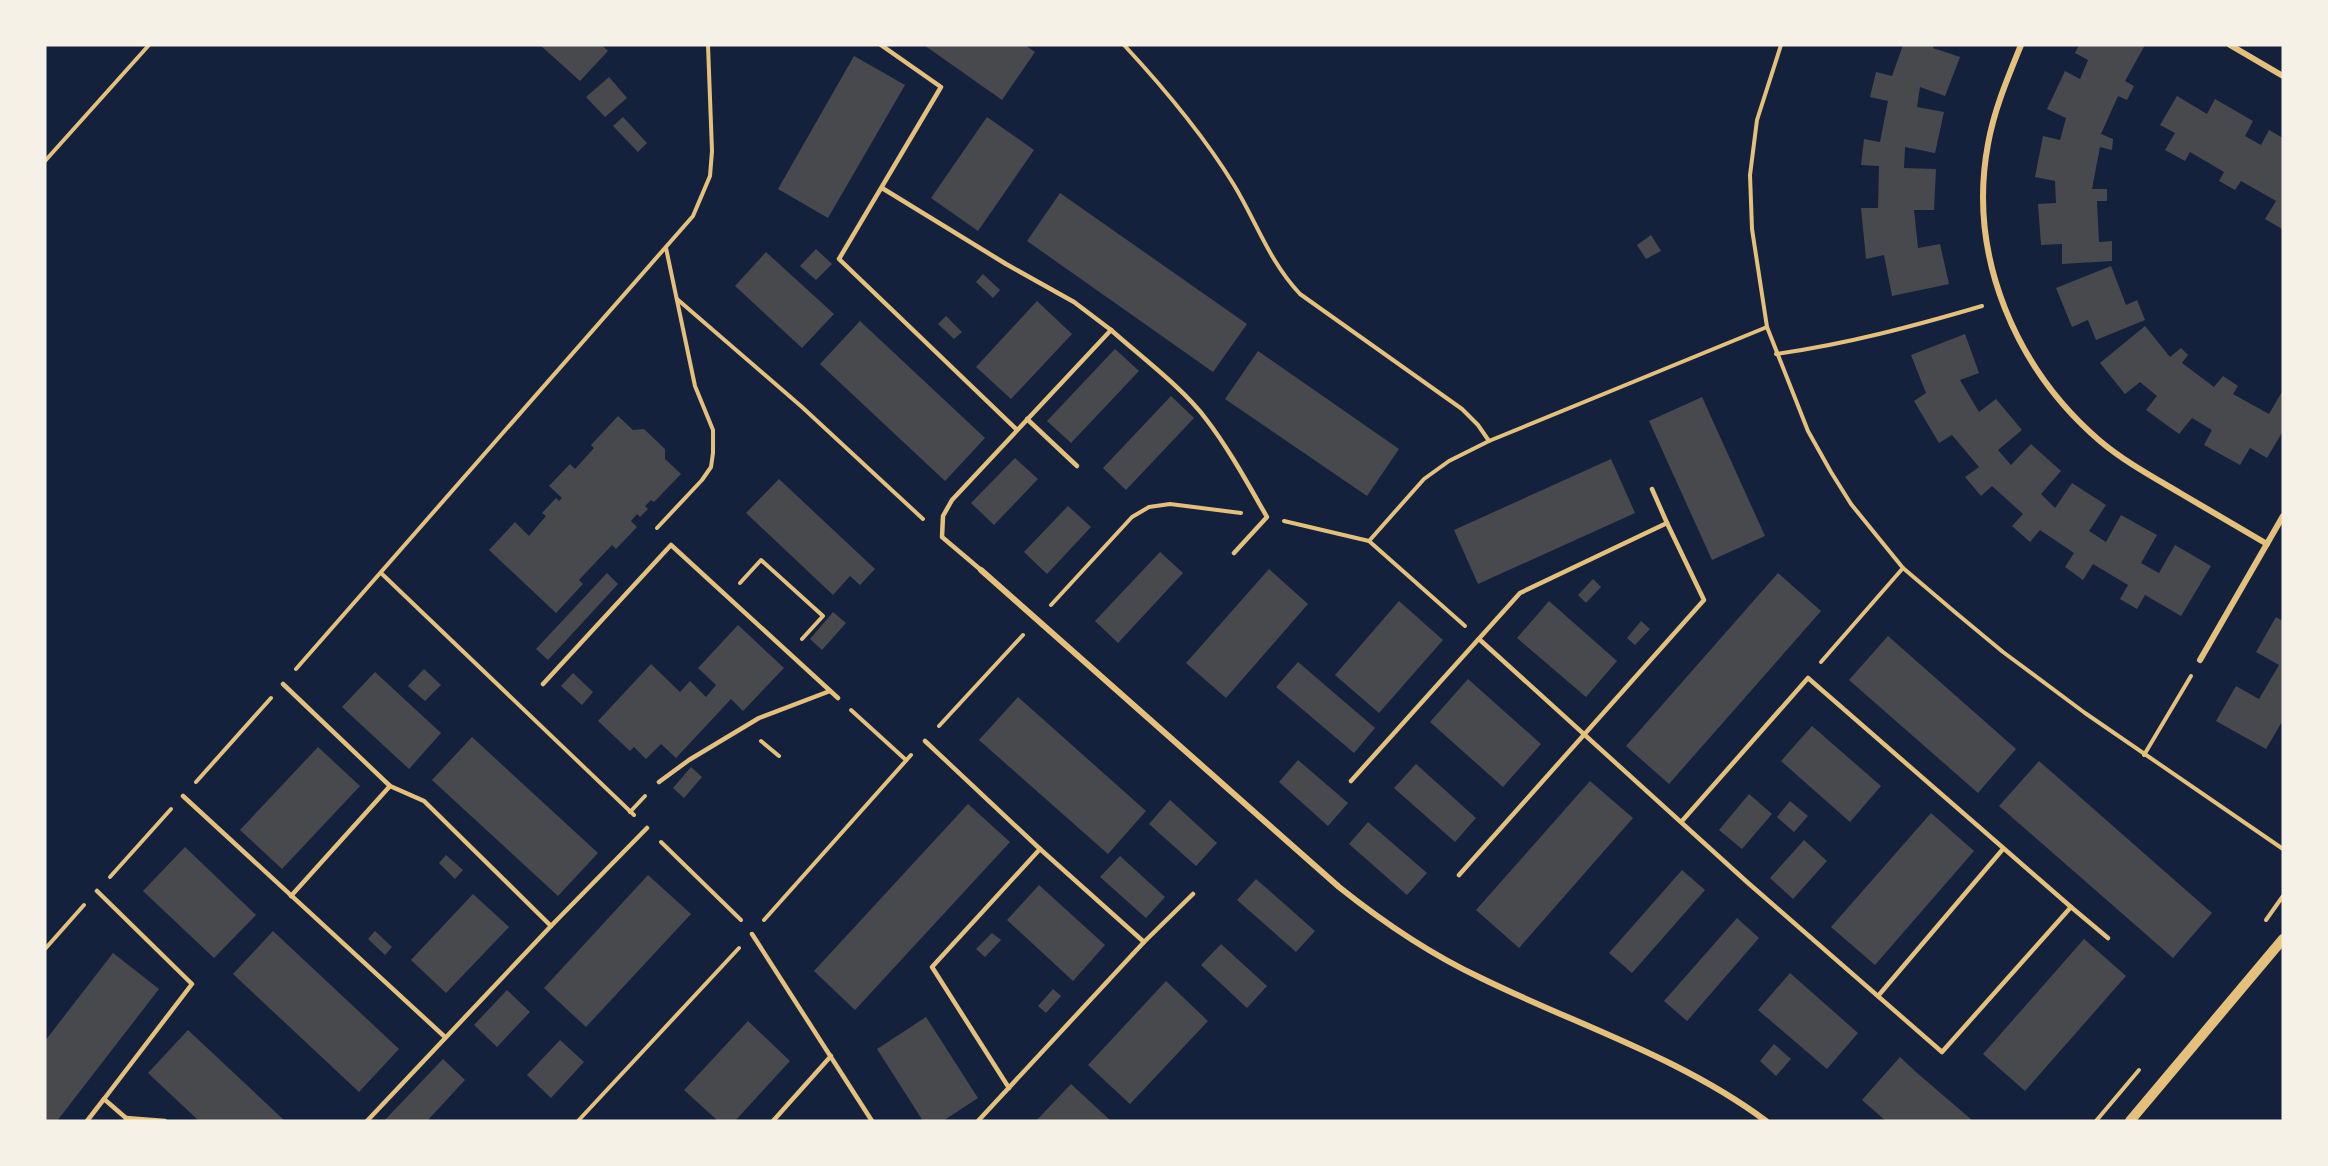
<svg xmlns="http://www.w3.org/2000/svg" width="2328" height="1166" viewBox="0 0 2328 1166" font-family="'Open Sans',sans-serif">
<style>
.building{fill:#48494c}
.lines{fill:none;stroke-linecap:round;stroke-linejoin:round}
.path{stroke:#e5c07b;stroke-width:4}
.service{stroke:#e5c07b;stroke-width:4.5}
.minor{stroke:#e5c07b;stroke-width:6}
.tertiary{stroke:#e5c07b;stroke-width:10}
</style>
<rect width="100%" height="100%" fill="#14213d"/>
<!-- building -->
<g class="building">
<path d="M 540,45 L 602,45 L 608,51 L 580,81 Z"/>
<path d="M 924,45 L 1025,45 L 1035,52 L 1002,100 Z"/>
<path d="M 1903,45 L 1934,45 L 1933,48 L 1960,57 L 1945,96 L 1920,87 L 1917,107 L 1944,112 L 1935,153 L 1905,147 L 1904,168 L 1936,169 L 1934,210 L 1914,210 L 1918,248 L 1940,244 L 1949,284 L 1892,296 L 1884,255 L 1866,259 L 1861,208 L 1878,208 L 1879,166 L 1861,165 L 1864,139 L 1880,142 L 1888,101 L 1870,97 L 1876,72 L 1892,76 Z"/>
<path d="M 2079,45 L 2145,45 L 2125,81 L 2134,86 L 2127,100 L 2118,96 L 2101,134 L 2113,139 L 2112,150 L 2100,147 L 2092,189 L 2107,189 L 2107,201 L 2097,201 L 2099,242 L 2112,241 L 2112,261 L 2062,264 L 2062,244 L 2041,245 L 2038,204 L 2056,203 L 2055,181 L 2035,177 L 2043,136 L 2060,140 L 2066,118 L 2047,109 L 2065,71 L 2080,79 L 2088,60 L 2075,53 Z"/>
<path d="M 854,56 L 905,85 L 828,218 L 778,189 Z"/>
<path d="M 609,77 L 627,98 L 605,117 L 586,97 Z"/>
<path d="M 2177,96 L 2207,114 L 2215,99 L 2253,121 L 2245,136 L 2261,145 L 2269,130 L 2283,138 L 2282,229 L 2265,219 L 2276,201 L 2241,181 L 2235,190 L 2219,181 L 2224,172 L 2190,152 L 2185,161 L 2165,150 L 2175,133 L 2160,125 Z"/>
<path d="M 623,117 L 647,143 L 638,152 L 613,126 Z"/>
<path d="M 987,117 L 1034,150 L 978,231 L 931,198 Z"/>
<path d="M 1060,193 L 1247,324 L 1213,372 L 1027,241 Z"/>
<path d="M 1651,235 L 1661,251 L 1646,259 L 1637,245 Z"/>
<path d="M 816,249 L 832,264 L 816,280 L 800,266 Z"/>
<path d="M 766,252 L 834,314 L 802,348 L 735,286 Z"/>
<path d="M 2111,266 L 2126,305 L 2137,300 L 2145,320 L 2096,340 L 2088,320 L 2072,327 L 2056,288 Z"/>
<path d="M 983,274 L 1000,290 L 993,298 L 976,282 Z"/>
<path d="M 1037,301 L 1072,334 L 1011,399 L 976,367 Z"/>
<path d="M 946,316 L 962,332 L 954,339 L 938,324 Z"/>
<path d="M 860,321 L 985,438 L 945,481 L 820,364 Z"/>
<path d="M 2145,326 L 2170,357 L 2181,348 L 2188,355 L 2182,363 L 2214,387 L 2223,376 L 2238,386 L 2233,394 L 2269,414 L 2283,390 L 2283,431 L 2267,458 L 2250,448 L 2240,465 L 2204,445 L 2212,430 L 2192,418 L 2179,434 L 2146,410 L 2157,396 L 2140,382 L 2125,394 L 2100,363 Z"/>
<path d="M 1965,334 L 1979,373 L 1960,380 L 1979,412 L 1996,399 L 2022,430 L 1998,450 L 2011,465 L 2031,444 L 2061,471 L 2041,494 L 2055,508 L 2072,483 L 2106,505 L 2089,531 L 2106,542 L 2121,515 L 2157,535 L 2141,563 L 2159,573 L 2175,545 L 2211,566 L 2181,616 L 2145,595 L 2137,609 L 2120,599 L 2128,585 L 2093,564 L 2083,580 L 2065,567 L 2074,553 L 2040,530 L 2030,542 L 2012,526 L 2023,514 L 1992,486 L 1981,496 L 1965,477 L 1979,467 L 1952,435 L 1939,443 L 1914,401 L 1926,393 L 1911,355 Z"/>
<path d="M 1115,349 L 1139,371 L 1071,443 L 1047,421 Z"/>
<path d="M 1258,351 L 1399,449 L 1367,496 L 1225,399 Z"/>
<path d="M 1171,396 L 1194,418 L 1126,490 L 1103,468 Z"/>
<path d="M 1702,397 L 1765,536 L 1712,560 L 1649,421 Z"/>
<path d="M 618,416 L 633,430 L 644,429 L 665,449 L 665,459 L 681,474 L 654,502 L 651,500 L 645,506 L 648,509 L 640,517 L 637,514 L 631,521 L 637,527 L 616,549 L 612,545 L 579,580 L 583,584 L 556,613 L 489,550 L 515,522 L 529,536 L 546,516 L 542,513 L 556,498 L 559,501 L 562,498 L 549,486 L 570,464 L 575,469 L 594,448 L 591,445 Z"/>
<path d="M 1015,458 L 1038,479 L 994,525 L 971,503 Z"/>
<path d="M 1611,459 L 1635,513 L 1478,584 L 1454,530 Z"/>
<path d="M 779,479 L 875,569 L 860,585 L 850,576 L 833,595 L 746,513 Z"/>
<path d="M 1068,506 L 1091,527 L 1047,574 L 1024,552 Z"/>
<path d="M 1160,552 L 1183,573 L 1118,643 L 1095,621 Z"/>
<path d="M 1269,569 L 1308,604 L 1226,698 L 1186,663 Z"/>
<path d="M 607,573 L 618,584 L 548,660 L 536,649 Z"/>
<path d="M 1778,573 L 1821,611 L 1669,784 L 1626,746 Z"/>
<path d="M 1593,579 L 1601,587 L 1586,603 L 1578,595 Z"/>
<path d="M 1399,601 L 1443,640 L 1379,713 L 1335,675 Z"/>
<path d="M 1549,601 L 1617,661 L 1586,697 L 1517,638 Z"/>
<path d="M 833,612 L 846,623 L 822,650 L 810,639 Z"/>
<path d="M 2276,617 L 2283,621 L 2283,720 L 2266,749 L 2216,721 L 2236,686 L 2259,699 L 2279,665 L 2256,652 Z"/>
<path d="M 1641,621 L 1650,629 L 1635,645 L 1627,638 Z"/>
<path d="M 738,625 L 784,668 L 743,711 L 731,699 L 676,758 L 661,744 L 646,759 L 634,747 L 630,751 L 598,721 L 651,664 L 680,692 L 690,681 L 706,697 L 716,685 L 698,668 Z"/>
<path d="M 1888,636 L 2016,749 L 1978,793 L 1849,680 Z"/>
<path d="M 1298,662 L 1375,728 L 1354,753 L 1276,687 Z"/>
<path d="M 424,669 L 441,685 L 425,701 L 408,686 Z"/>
<path d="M 375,672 L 441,733 L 409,769 L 342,707 Z"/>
<path d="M 573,673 L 593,692 L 582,705 L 561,686 Z"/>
<path d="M 1468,679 L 1541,744 L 1503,787 L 1430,722 Z"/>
<path d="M 1018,697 L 1146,811 L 1108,854 L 979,740 Z"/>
<path d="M 1812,726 L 1881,786 L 1850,822 L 1781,761 Z"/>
<path d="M 472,737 L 598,853 L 558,896 L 432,780 Z"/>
<path d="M 318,747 L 360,786 L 282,869 L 240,830 Z"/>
<path d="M 1298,760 L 1348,803 L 1328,826 L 1279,782 Z"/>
<path d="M 2039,761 L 2212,913 L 2173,958 L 1999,806 Z"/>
<path d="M 1416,764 L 1476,818 L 1455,842 L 1394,788 Z"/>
<path d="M 691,767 L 702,777 L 684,798 L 673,788 Z"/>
<path d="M 1590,781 L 1633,818 L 1519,948 L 1476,910 Z"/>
<path d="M 1749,794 L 1772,814 L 1742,849 L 1719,830 Z"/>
<path d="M 1170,800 L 1217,843 L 1196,866 L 1149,824 Z"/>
<path d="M 1790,801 L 1808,816 L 1794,832 L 1777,817 Z"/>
<path d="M 968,804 L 1010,842 L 855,1010 L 814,971 Z"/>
<path d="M 1931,813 L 1974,851 L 1875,965 L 1831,927 Z"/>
<path d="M 1368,822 L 1427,873 L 1407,895 L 1349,844 Z"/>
<path d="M 1804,840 L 1827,861 L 1793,899 L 1770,878 Z"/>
<path d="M 185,847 L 256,915 L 214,958 L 143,891 Z"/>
<path d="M 446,855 L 463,870 L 455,879 L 439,863 Z"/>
<path d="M 1120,856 L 1165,897 L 1146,918 L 1100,877 Z"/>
<path d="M 1682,870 L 1705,890 L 1632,973 L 1609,953 Z"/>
<path d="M 648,875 L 691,914 L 586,1027 L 544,988 Z"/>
<path d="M 1256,879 L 1315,931 L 1296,952 L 1237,900 Z"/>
<path d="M 1039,885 L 1105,945 L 1073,981 L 1007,920 Z"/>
<path d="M 473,894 L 509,927 L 446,993 L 411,960 Z"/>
<path d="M 1737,918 L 1759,938 L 1687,1021 L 1664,1001 Z"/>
<path d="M 273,931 L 399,1049 L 359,1092 L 233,974 Z"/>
<path d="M 375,931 L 392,947 L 385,955 L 368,939 Z"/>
<path d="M 992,933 L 1001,940 L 985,957 L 976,949 Z"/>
<path d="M 2084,939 L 2126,976 L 2025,1091 L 1983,1054 Z"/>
<path d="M 1221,944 L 1267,986 L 1247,1008 L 1201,965 Z"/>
<path d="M 113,953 L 159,989 L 57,1121 L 45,1121 L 45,1041 Z"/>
<path d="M 1790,973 L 1858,1033 L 1827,1069 L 1758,1010 Z"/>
<path d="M 1166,981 L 1208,1021 L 1130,1104 L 1088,1065 Z"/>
<path d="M 1053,989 L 1061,996 L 1046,1013 L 1038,1006 Z"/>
<path d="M 507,990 L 530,1012 L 497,1047 L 474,1025 Z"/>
<path d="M 926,1017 L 978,1098 L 943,1121 L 923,1121 L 877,1049 Z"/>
<path d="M 748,1021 L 790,1061 L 735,1121 L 718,1121 L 684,1090 Z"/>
<path d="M 188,1030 L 285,1121 L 199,1121 L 148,1073 Z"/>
<path d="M 560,1040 L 584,1062 L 551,1098 L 527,1075 Z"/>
<path d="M 1774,1044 L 1791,1059 L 1776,1076 L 1760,1061 Z"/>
<path d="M 1900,1057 L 1916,1072 L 1973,1121 L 1886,1121 L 1862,1100 Z"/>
<path d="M 443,1059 L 465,1080 L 427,1121 L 384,1121 Z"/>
<path d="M 1071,1084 L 1111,1121 L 1036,1121 Z"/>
</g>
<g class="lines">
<!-- path -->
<g class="path">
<path d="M 1124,45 C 1163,87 1204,136 1234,185 C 1257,223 1269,261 1300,294 L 1462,409 L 1478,425 L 1489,441"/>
<path d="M 1781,45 L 1757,120 L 1750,175 L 1752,229 L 1767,327 L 1808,431 L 1831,472 L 1851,504 L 1903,568 L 1956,613 L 2003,652 L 2085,713 L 2283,849"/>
<path d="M 45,161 L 149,45"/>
<path d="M 677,299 L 802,407 L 923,519"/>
<path d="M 1776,354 C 1847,344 1914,326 1982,306"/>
<path d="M 1284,521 L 1369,541 L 1424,479 L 1449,461 L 1489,441 L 1767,327"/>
<path d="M 657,528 L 702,480 L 711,467 L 713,453 L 713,430 L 695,386 L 666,248"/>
<path d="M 1369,541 L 1465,626"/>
<path d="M 381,573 L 634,815"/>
<path d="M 740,583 L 761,560 L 823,616 L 802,639"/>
<path d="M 1051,605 L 1132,517 L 1149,507 L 1170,504 L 1241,513"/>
<path d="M 1821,662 L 1903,568"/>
<path d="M 296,669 L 693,216 L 710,176 L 712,151 L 708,45"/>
<path d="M 851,710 L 906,760"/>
<path d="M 939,726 L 1023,635"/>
<path d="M 761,741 L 779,756"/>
<path d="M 2144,755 L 2191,676"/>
<path d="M 196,782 L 271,698"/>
<path d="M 630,812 L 645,796"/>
<path d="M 661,842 L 741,920"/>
<path d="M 110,877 L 171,809"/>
<path d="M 764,920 L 911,755"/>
<path d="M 2266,920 L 2283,896"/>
<path d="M 45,949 L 84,905"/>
<path d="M 578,1121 L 739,948"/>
<path d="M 2096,1121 L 2139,1070"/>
</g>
<!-- service -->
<g class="service">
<path d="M 881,45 L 941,87 L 839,259 L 1017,430"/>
<path d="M 882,188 L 1006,264 L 1074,302 L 1111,330 L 952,500 L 943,516 L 942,537 L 981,570"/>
<path d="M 1111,330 C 1140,356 1183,388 1206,419 C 1229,449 1248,484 1267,517 L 1234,553"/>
<path d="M 1027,419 L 1077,466"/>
<path d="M 1652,489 L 1667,523"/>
<path d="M 1479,639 L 1747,882 L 1942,1052 L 2071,907 L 1808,678 L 1682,821"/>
<path d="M 283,684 L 390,786 L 424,801 L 551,926"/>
<path d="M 543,684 L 671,545 L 838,698"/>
<path d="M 925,741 L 1040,849"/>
<path d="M 1351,781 L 1520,593 L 1667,523 L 1704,600 L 1459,875"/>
<path d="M 659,782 L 689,760 L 759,718 L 830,691"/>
<path d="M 183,796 L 445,1037"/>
<path d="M 97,891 L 192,984 L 104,1099 L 126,1118"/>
<path d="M 291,896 L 390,786"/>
<path d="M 2071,907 L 2108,938"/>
<path d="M 752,934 L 872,1121"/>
<path d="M 1878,996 L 2003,849"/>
<path d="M 1009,1088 L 932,967 L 1040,849 L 1144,942"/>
<path d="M 126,1120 L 126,1118 L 165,1121"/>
<path d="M 87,1121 L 104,1099"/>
<path d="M 367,1121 L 551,926 L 647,828"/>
<path d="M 773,1121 L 831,1056"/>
<path d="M 978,1121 L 1144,942 L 1193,894"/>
</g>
<!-- minor -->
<g class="minor">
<path d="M 2021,45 C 2008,77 1994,110 1988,144 C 1967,256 2016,369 2100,441 C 2125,462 2153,477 2180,493 C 2209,510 2238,527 2267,544"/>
<path d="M 2230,45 L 2283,76"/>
<path d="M 981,570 L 1339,887 C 1384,923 1430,954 1481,978 C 1577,1025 1680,1057 1766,1121"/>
<path d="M 2200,660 L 2283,516"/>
</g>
<!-- tertiary -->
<path class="tertiary" d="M 2130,1121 L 2283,939"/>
</g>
<!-- border -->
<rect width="2328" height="1166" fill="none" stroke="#f6f1e7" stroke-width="93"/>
</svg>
